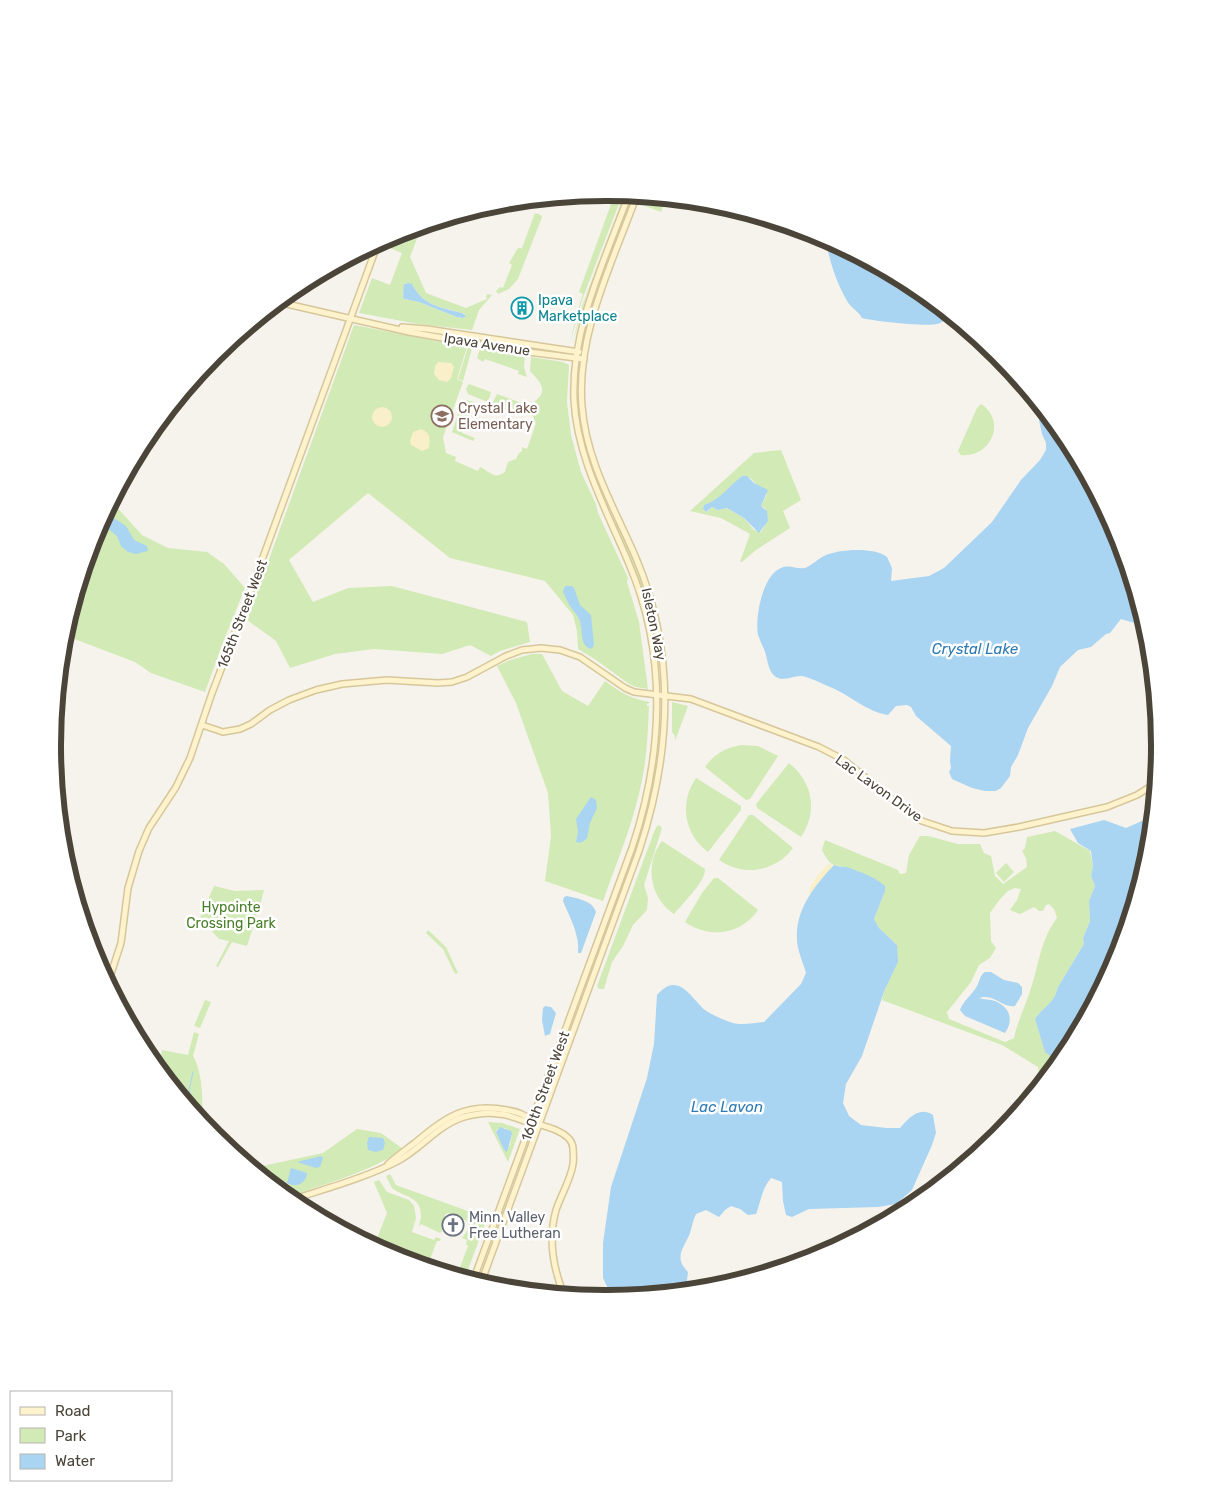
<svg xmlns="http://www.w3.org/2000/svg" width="1212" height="1491" viewBox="0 0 1212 1491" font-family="Rubik,sans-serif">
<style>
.green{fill:#d2eab5;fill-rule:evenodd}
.sand{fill:#f9efc9}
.water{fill:#a9d4f2}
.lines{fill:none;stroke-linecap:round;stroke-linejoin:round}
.stream{stroke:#a9d4f2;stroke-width:1}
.secondary-casing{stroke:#d6c79b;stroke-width:8}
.secondary{stroke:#fff3cd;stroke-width:5}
.labels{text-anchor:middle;stroke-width:5;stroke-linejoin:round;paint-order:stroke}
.culture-label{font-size:14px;fill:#0d838f;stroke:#fff;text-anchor:start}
.street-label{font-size:14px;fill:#4b4439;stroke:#fff}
.education-label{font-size:14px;fill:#785e54;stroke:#fff;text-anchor:start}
.park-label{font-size:14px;fill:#4a7f2a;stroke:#fff}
.worship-label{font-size:14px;fill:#5b616d;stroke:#fff;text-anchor:start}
.water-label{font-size:15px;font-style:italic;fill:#2e7ab2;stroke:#fff}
.rim{fill:none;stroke:#4b4439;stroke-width:6}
</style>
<rect width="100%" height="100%" fill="#f6f3ec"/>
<!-- green -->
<g class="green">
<path d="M 631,194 L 634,195 L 592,309 L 584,344 L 581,344 L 590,308 Z"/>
<path d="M 614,196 L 620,201 L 582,300 L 570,343 L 577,312 L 583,294 L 579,292 Z"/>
<path d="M 643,196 L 667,198 L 661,212 L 640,204 Z"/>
<path d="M 623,198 L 623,202 L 586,298 L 572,345 L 582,306 Z"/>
<path d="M 535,213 L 541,215 L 542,217 L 518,279 L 509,289 L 498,294 L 496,291 L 500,287 L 503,288 L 512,265 L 509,263 L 518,248 L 522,248 Z"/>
<path d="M 423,225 L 424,228 L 421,228 L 410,257 L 426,293 L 466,308 L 487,299 L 486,296 L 488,294 L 492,295 L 479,310 L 472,330 L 418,324 L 359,313 L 372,278 L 390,285 L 402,253 L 383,245 C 389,231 410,229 423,225 ZM 405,283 L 412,284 C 424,308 442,306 465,314 L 463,318 L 457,317 L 419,302 L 405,299 L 403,296 Z"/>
<path d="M 354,325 L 467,347 L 457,379 L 463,382 L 443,437 L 446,453 L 456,457 L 455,461 L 478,471 L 480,467 C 491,472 494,480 505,472 L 508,462 L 516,459 L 519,453 L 522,451 L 522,447 L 527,449 L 536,423 L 531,421 L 534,418 L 532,415 L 536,405 L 534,402 C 550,390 539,381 530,371 L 531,357 L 563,362 L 569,365 L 567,402 L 571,435 L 581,472 L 596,504 L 598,513 L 628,578 L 627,582 L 639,622 L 648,689 L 636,687 L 629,684 L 596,660 L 578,649 L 577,631 L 573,615 L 545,581 L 450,558 L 368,493 L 289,560 L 313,602 L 348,588 L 392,586 L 527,622 L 530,642 L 500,651 L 491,656 L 470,645 L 442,654 L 374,649 L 335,654 L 290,668 L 276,641 L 247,620 Z"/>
<path d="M 468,347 L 472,348 L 463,381 L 458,379 Z"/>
<path d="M 480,349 L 525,357 L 524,367 L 527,377 L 518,374 L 519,371 L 485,359 L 483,362 L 477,358 Z"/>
<path d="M 469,384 L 491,392 L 488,402 L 468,394 L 466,389 Z"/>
<path d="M 497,394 L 524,404 L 532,403 L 533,406 L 529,415 L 510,408 L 509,411 L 494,405 L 493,402 Z"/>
<path d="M 466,400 L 474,402 L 462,433 L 475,438 L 473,441 L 452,432 L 461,405 Z"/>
<path d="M 981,404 C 1007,421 991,458 961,455 L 958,451 L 977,408 Z"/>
<path d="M 781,450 L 801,500 L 783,511 L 790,528 L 756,550 L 742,562 L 740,562 L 750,534 L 721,518 L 690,511 L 754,453 ZM 742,476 L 750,478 L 767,494 L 761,506 L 765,508 L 768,520 L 761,532 L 754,530 L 744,518 L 730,510 L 727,508 L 718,510 L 712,507 L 707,512 L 704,511 L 703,507 L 723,495 Z"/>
<path d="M 112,502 L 142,535 L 168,548 L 207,552 L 224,564 L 245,588 L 224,640 L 205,692 L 151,673 L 135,662 L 64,635 L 95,533 Z"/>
<path d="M 617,522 L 636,565 L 651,615 L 649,615 L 634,568 L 616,527 L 614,523 Z"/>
<path d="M 532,654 L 542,654 L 562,691 L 588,706 L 605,681 C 620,692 631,699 650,702 L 649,703 L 647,704 L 647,706 L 649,706 C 648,731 647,756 642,780 C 634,822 617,861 603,901 L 545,881 L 551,836 L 548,793 L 516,703 L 497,666 L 510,660 Z"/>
<path d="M 672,702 L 688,706 L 675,741 L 675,736 L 672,732 Z"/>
<path d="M 741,745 L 758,746 L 778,756 L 750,799 L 746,800 L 705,767 C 714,754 725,748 741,745 Z"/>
<path d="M 789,763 C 813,782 818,812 801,837 L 757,808 L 756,804 Z"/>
<path d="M 654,775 L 657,776 L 645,825 L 615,908 L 613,907 C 628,863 644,821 654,775 Z"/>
<path d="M 696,778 L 741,806 L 741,810 L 708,852 C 684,834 679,803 696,778 Z"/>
<path d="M 749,815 L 753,815 L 793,848 C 775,872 744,877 719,860 Z"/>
<path d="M 659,825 L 662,828 L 644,885 L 648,898 L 647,910 L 633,925 L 623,946 L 612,962 L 604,989 L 599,989 L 597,986 L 654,832 L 657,826 Z"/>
<path d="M 1055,831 L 1090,851 L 1093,866 L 1091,876 L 1095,886 L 1089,901 L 1090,921 L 1083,938 L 1084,944 L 1058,987 C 1054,1004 1045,1005 1035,1019 L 1045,1051 L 1059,1062 L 1051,1071 L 1047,1066 L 1049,1074 L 1046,1077 L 1040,1079 L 1038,1067 L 1002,1045 L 882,1000 L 897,945 L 879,928 L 874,919 L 885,891 L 842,866 C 830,867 827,859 822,850 L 825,840 L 898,870 L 900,874 L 906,873 L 909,855 L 920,836 L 928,836 L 958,844 L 980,844 L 984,853 L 991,856 L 995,876 L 1003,884 L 1027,867 L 1026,858 L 1022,851 L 1025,848 L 1027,837 ZM 1015,888 L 1021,889 L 1017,900 L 1010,910 L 1020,914 L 1034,907 L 1039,911 L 1043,911 L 1046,905 L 1049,904 L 1054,909 L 1057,918 C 1039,942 1039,967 1029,994 C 1024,1009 1017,1023 1014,1038 L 1005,1042 L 949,1019 L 947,1012 L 971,982 L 979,965 L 990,958 L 996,948 L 991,941 L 990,913 L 1000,899 L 1008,891 Z"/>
<path d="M 662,841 L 705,869 C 706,881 682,904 674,914 C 650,898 644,864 662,841 Z"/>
<path d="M 1006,863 L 1014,872 L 1004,882 L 996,873 Z"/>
<path d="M 714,878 L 718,878 L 758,910 C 741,935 709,939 685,922 L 702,893 Z"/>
<path d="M 214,886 L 235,891 L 264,890 L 261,902 L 247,946 L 232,942 L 218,967 L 216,966 L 229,941 L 219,939 L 200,918 Z"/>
<path d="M 428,930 L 446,947 L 458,973 L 455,974 L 443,949 L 426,933 Z"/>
<path d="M 205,1000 L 211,1002 L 200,1028 L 194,1026 Z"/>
<path d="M 194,1032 L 199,1034 L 193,1056 C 203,1072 203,1103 202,1122 L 181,1096 L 176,1077 L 161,1056 L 162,1050 L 188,1055 Z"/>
<path d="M 488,1122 L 502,1123 L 520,1129 L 508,1162 ZM 505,1128 L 512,1134 L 510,1145 L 504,1150 L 496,1132 L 497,1129 Z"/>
<path d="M 357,1129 L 381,1133 L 403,1149 C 368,1173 327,1183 287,1197 L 253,1168 L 323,1153 Z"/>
<path d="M 390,1174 L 396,1185 L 487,1218 L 465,1278 L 436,1270 L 435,1267 L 439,1263 L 459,1270 L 468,1246 L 466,1244 L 467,1240 L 462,1238 L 467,1231 L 469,1223 L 472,1224 L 474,1220 L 468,1218 L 467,1222 L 465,1220 L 448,1213 L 445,1215 L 442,1231 L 440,1233 L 421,1224 L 419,1227 C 419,1224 421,1219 421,1215 C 421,1196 403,1197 392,1188 L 386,1176 Z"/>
<path d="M 379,1180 L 387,1192 L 409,1200 L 414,1206 L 416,1218 L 412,1232 L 434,1240 L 436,1237 L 441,1239 L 440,1241 L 437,1241 L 430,1259 L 433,1262 L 430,1268 L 394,1257 L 374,1246 L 387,1213 L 374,1182 Z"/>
</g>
<!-- sand -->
<g class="sand">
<path d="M 438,362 L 451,363 L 454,367 L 451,378 L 447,382 L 439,380 L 434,374 L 435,366 Z"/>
<circle cx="382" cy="417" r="10"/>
<path d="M 421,429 C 431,433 430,438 429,448 L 422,451 L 411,445 L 410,441 L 413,432 Z"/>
<path d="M 829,864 L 834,865 L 821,880 L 811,895 L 809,893 C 810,884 821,869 829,864 Z"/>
</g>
<!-- water -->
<g class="water">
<path d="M 825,238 L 914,285 L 950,315 C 946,319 942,323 937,324 C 926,327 873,321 862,318 C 859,312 853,309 849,304 C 836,283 830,262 825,238 Z"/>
<path d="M 408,283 L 412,284 C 423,306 440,307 462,313 L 466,316 L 463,318 L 457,317 L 419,302 L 405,299 L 403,298 L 404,284 Z"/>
<path d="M 989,347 L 998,354 L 1066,438 L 1117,534 L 1145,626 L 1121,619 L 1110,633 L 1106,634 L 1091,647 L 1078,650 L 1060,667 L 1052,686 L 1028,728 L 1018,755 L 1011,767 L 1010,776 L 1001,788 L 996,791 L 985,791 L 972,788 L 952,779 L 949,772 L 951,768 L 950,761 L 951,746 L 916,716 L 911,707 L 907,705 L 896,706 L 888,715 C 867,712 850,695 830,687 C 823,684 809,677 802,676 C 793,675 785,682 776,677 C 767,671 768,658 764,649 C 762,645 760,640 758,635 C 755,618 762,578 779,569 C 790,563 795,570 805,568 C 811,566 818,559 824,556 C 839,549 874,547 887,557 L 892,568 L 891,581 L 929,576 L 944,568 L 992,522 L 1021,480 L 1040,460 L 1046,450 L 1046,443 L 1042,434 L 1037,411 L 1027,393 L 998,361 Z"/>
<path d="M 742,476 L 747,476 L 754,483 L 768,490 L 761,506 L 767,511 L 768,521 L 759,533 L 744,518 L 727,508 L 718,510 L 712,507 L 706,512 L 703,509 L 704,505 C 720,500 729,486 742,476 Z"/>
<path d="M 106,513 L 126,526 L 134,540 L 147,546 L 148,551 L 136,554 L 128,552 L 121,546 L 117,536 L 101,523 Z"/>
<path d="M 565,586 L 572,586 L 574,588 L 580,605 L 591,615 L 594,644 L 592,649 C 578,646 584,629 579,619 C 577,614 573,611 570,606 C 567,602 566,597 563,592 Z"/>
<path d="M 591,797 L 596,800 L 597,808 L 590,823 L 587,838 C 584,841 581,844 576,842 L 578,832 L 576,819 Z"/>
<path d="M 1153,816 L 1149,854 L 1117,958 L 1066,1053 L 1059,1062 L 1045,1052 L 1035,1019 C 1045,1005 1054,1004 1058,987 L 1084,944 L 1083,938 L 1090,921 L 1089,901 L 1095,886 L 1091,876 L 1093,866 L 1091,851 L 1078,843 L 1070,829 L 1104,820 L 1126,828 Z"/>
<path d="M 834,865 C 838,867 841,866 846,867 C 859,871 875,877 885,886 L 885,891 L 874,919 L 879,928 L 897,945 L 898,962 L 885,989 L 862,1056 L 846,1084 L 843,1103 L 849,1116 L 861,1125 L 886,1128 L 900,1128 C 909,1118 919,1106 933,1115 L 936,1133 L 932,1145 L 912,1190 L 896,1204 L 878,1207 L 809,1209 L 792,1217 L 786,1215 L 783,1201 L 782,1182 L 771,1178 C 762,1188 761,1201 756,1214 L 748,1215 L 740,1209 L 731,1206 L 725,1210 L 719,1217 L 706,1210 L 696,1214 C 693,1220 692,1226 690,1233 C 684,1248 673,1257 688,1272 L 687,1280 L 689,1291 L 616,1298 L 610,1293 L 603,1278 L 603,1243 L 611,1187 L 647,1078 L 654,1044 L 657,995 C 678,970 691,998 705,1010 C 712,1015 722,1019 730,1022 C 739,1026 754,1023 764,1022 L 801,984 L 806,973 C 803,962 797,950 797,939 C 795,910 815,885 834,865 Z"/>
<path d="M 567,896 C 578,899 592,900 596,912 L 581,953 L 578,953 C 580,935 570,918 563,901 L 564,897 Z"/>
<path d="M 985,972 L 991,972 L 1004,980 L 1018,983 L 1022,987 L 1022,994 L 1015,1006 C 1001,1008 995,993 979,998 C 984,1000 990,999 995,1001 C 1010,1007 1014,1020 1005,1033 L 965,1016 L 960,1010 C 963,1001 972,995 977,986 C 980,980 980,975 985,972 Z"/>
<path d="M 545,1006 L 551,1007 L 556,1013 L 550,1034 L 545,1036 L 542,1020 L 543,1008 Z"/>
<path d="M 500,1127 L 511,1131 L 512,1134 L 507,1152 L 504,1150 L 496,1132 Z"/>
<path d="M 369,1137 L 383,1138 L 385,1143 L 383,1150 L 376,1152 L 368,1150 L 367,1143 Z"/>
<path d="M 321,1156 L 323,1158 L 320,1167 L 316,1168 L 297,1162 Z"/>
<path d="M 291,1168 L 307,1173 C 306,1184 296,1188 287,1183 Z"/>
</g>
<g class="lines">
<!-- stream -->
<path class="stream" d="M 187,1104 L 191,1097 L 189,1090 L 193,1072"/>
<!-- secondary casing -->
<g class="secondary-casing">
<g id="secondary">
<path d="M 278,302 L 409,332 L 505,349 L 584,359"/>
<path d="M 402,327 L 427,329 L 579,352"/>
<path d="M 202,725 L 223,732 L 240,729 L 251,724 L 270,710 L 289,700 L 316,690 L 342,684 L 387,680 L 438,683 L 452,682 L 467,677 L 506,656 L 522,650 L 541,648 L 560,650 L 580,657 L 625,688 L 634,692 L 691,699 L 819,747 L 844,760 L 909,813 L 922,821 L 952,831 L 984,833 L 1019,827 L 1107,807 L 1137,795 L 1156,783"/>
<path d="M 108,983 L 121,943 L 128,888 L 139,851 L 149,828 L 176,787 L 190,758 L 212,693 L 244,609 L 378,243"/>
<path d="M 388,1164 C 397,1156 407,1149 416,1142 C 445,1117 467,1102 507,1110 C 517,1112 525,1114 532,1121"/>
<path d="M 291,1200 C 327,1188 365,1178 398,1161 C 422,1148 438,1125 464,1117 C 475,1114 487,1112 498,1114 C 507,1114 515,1118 524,1121 C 537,1124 572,1130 573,1148 C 573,1153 574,1159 573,1164 C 571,1179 561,1195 556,1210 C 548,1239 553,1268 564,1295"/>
<path d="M 473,1281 L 632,848 C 663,755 668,655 629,564 C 607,511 577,458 574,400 C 571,328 605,260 629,194"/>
<path d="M 481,1283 L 639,851 C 671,754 677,655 636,558 C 615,509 586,461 582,406 C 576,334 613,261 637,195"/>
</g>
</g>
<!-- secondary -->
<use href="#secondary" class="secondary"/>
</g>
<!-- icons -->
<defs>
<g id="building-ring" transform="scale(1.125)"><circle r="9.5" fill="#fff" stroke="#0f9aa8" stroke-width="1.5"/><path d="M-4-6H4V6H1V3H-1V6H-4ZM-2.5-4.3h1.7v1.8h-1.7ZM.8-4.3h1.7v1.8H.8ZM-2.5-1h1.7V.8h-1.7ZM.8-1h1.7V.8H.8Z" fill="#0f9aa8"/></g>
<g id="school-ring" transform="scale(1.125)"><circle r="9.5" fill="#fff" stroke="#8d6e63" stroke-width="1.5"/><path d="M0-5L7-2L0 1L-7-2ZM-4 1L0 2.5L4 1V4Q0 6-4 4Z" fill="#8d6e63"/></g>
<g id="church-ring" transform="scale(1.125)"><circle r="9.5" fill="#fff" stroke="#6b7280" stroke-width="1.5"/><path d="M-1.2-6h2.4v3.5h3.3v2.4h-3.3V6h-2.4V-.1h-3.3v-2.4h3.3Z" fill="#6b7280"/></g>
</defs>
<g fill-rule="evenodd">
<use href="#building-ring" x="522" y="308"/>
<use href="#school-ring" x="442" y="416"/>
<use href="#church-ring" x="453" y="1225"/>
</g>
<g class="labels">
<!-- culture labels -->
<g class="culture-label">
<text x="538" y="305">Ipava<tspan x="538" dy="16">Marketplace</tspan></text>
</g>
<!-- street labels -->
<g class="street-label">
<text transform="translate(487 344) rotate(9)" y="5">Ipava Avenue</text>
<text transform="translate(242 614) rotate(-69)" y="5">165th Street West</text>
<text transform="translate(654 624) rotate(78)" y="5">Isleton Way</text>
<text transform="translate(879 788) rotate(36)" y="5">Lac Lavon Drive</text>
<text transform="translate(545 1086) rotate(-70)" y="5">160th Street West</text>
</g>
<!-- education labels -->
<g class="education-label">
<text x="458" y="413">Crystal Lake<tspan x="458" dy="16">Elementary</tspan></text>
</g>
<!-- park labels -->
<g class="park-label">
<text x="231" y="912">Hypointe<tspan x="231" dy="16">Crossing Park</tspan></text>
</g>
<!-- worship labels -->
<g class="worship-label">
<text x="469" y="1222">Minn. Valley<tspan x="469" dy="16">Free Lutheran</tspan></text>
</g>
<!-- water labels -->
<g class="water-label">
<text x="975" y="654">Crystal Lake</text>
<text x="727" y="1112">Lac Lavon</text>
</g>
</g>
<!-- crop -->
<path d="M0 0H1212V1491H0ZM605 201H607A544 544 0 0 1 1151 745V746A544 544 0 0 1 607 1290H605A544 544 0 0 1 61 746V745A544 544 0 0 1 605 201Z" fill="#fff" fill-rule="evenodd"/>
<path class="rim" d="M605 201H607A544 544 0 0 1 1151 745V746A544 544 0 0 1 607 1290H605A544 544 0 0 1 61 746V745A544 544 0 0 1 605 201Z"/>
<!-- legend -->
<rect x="10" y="1391" width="162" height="90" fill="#ffffff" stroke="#b7b4b0"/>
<rect x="20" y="1407" width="25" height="8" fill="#fff3cd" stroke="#b7b4b0"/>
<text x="55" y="1416" font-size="15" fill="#4b4439">Road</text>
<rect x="20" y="1428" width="25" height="15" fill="#d2eab5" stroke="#b7b4b0"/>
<text x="55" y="1441" font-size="15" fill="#4b4439">Park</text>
<rect x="20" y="1454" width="25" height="15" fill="#a9d4f2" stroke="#b7b4b0"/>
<text x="55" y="1466" font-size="15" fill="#4b4439">Water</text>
</svg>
